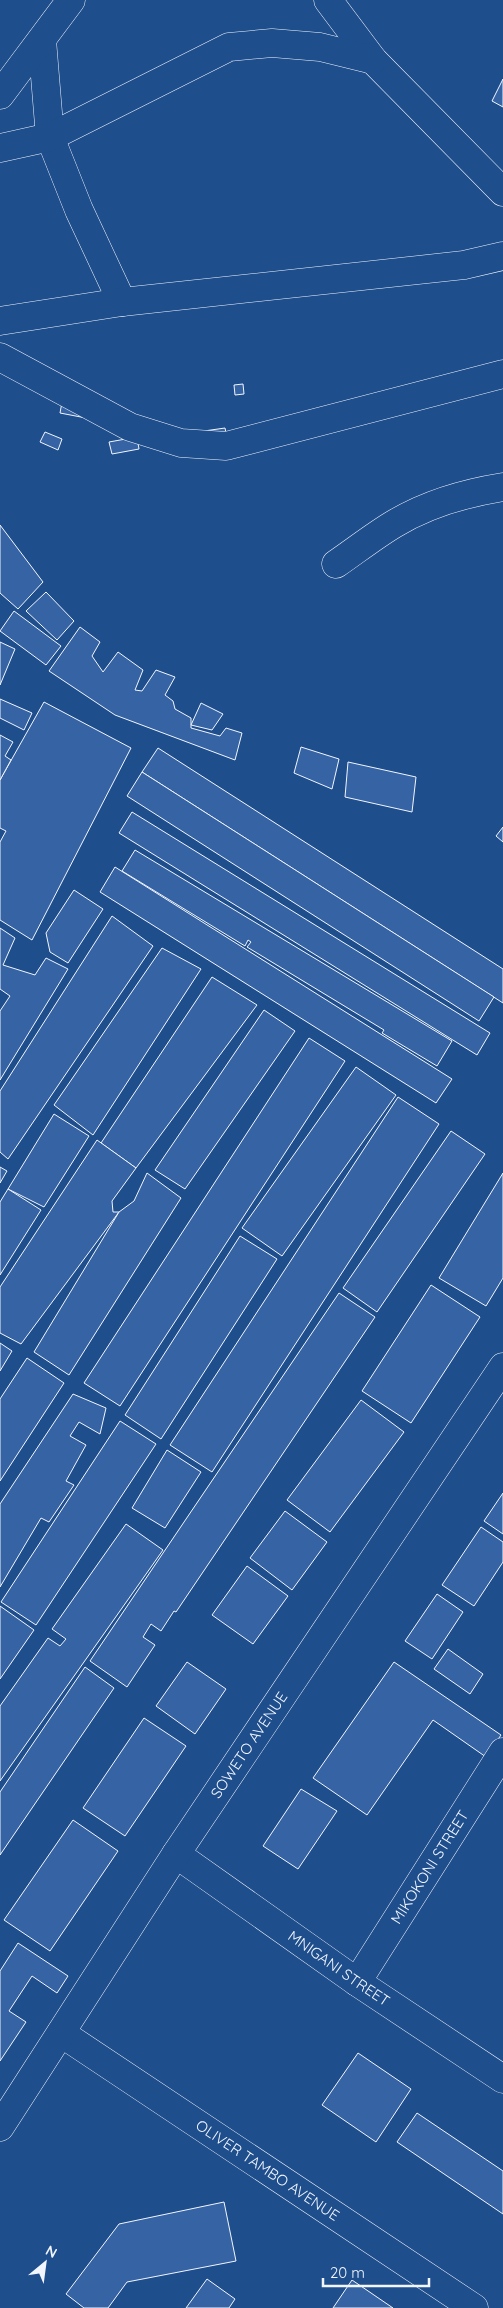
<svg xmlns="http://www.w3.org/2000/svg" width="503" height="2308" viewBox="0 0 503 2308" font-family="Quicksand,sans-serif">
<style>
.building{fill:#3563a3;stroke:#f2f6ff}
.lines{fill:none;stroke-linecap:round;stroke-linejoin:round}
.minor-casing{stroke:#f2f6ff;stroke-width:29}
.minor{stroke:#1f4e8c;stroke-width:28}
.labels{text-anchor:middle;stroke-width:4;stroke-linejoin:round;paint-order:stroke}
.street-label{font-size:15px;fill:#f2f6ff;stroke:#1f4e8c}
</style>
<rect width="100%" height="100%" fill="#1f4e8c"/>
<!-- building -->
<g class="building">
<path d="M 503,79 L 503,107 L 492,101 Z"/>
<path d="M 243,384 L 244,394 L 235,395 L 234,385 Z"/>
<path d="M 62,402 L 86,418 L 60,413 Z"/>
<path d="M 225,428 L 227,438 L 204,431 Z"/>
<path d="M 45,432 L 62,439 L 58,450 L 40,442 Z"/>
<path d="M 137,437 L 139,449 L 112,454 L 109,442 Z"/>
<path d="M 0,525 L 43,582 L 18,609 L 0,593 Z"/>
<path d="M 46,592 L 74,621 L 57,640 L 26,611 Z"/>
<path d="M 14,611 L 61,646 L 46,665 L 0,631 Z"/>
<path d="M 80,627 L 100,642 L 92,656 L 103,672 L 118,652 L 143,670 L 135,690 L 142,691 L 156,670 L 175,677 L 165,695 L 173,701 L 175,709 L 191,718 L 191,728 L 220,736 L 226,728 L 242,733 L 235,760 L 115,715 L 49,671 Z"/>
<path d="M 0,642 L 15,649 L 0,685 Z"/>
<path d="M 0,699 L 32,713 L 24,730 L 0,718 Z"/>
<path d="M 44,702 L 131,748 L 32,940 L 0,920 L 0,842 L 6,831 L 0,828 L 0,780 Z"/>
<path d="M 201,703 L 223,714 L 212,730 L 191,725 Z"/>
<path d="M 0,735 L 13,742 L 5,756 L 11,760 L 0,780 Z"/>
<path d="M 301,747 L 339,759 L 332,789 L 294,773 Z"/>
<path d="M 158,748 L 503,969 L 503,1003 L 142,772 Z"/>
<path d="M 348,762 L 416,777 L 412,812 L 345,797 Z"/>
<path d="M 142,772 L 494,997 L 479,1021 L 127,796 Z"/>
<path d="M 132,812 L 490,1033 L 477,1055 L 119,833 Z"/>
<path d="M 503,827 L 503,842 L 496,836 Z"/>
<path d="M 135,850 L 452,1041 L 437,1066 L 382,1033 L 384,1030 L 247,947 L 251,942 L 248,940 L 245,946 L 122,871 Z"/>
<path d="M 115,867 L 452,1079 L 436,1103 L 100,892 Z"/>
<path d="M 74,890 L 103,909 L 68,963 L 50,952 L 46,933 Z"/>
<path d="M 112,916 L 153,946 L 8,1159 L 0,1152 L 0,1091 Z"/>
<path d="M 0,928 L 15,938 L 3,965 L 35,975 L 46,958 L 68,969 L 0,1080 L 0,1011 L 10,996 L 0,989 Z"/>
<path d="M 162,948 L 201,969 L 93,1135 L 54,1105 Z"/>
<path d="M 212,977 L 257,1005 L 136,1168 L 101,1143 Z"/>
<path d="M 264,1010 L 295,1031 L 185,1189 L 155,1170 Z"/>
<path d="M 309,1038 L 345,1061 L 120,1406 L 84,1383 Z"/>
<path d="M 356,1067 L 396,1095 L 282,1256 L 242,1228 Z"/>
<path d="M 398,1097 L 439,1124 L 212,1472 L 170,1445 Z"/>
<path d="M 54,1114 L 89,1136 L 44,1207 L 8,1189 Z"/>
<path d="M 451,1131 L 485,1154 L 377,1312 L 343,1288 Z"/>
<path d="M 97,1140 L 136,1168 L 112,1201 L 113,1212 L 119,1212 L 21,1344 L 0,1333 L 0,1287 Z"/>
<path d="M 0,1167 L 7,1171 L 0,1183 Z"/>
<path d="M 147,1173 L 181,1198 L 69,1375 L 34,1352 L 119,1212 L 134,1201 Z"/>
<path d="M 503,1173 L 503,1278 L 486,1306 L 439,1278 Z"/>
<path d="M 8,1189 L 41,1210 L 0,1275 L 0,1202 Z"/>
<path d="M 240,1236 L 277,1259 L 161,1439 L 125,1415 Z"/>
<path d="M 431,1285 L 480,1317 L 411,1423 L 362,1391 Z"/>
<path d="M 339,1293 L 375,1317 L 176,1612 L 174,1611 L 161,1631 L 151,1624 L 143,1637 L 155,1645 L 127,1687 L 90,1661 Z"/>
<path d="M 0,1343 L 12,1351 L 0,1371 Z"/>
<path d="M 27,1358 L 64,1383 L 0,1481 L 0,1399 Z"/>
<path d="M 73,1394 L 106,1408 L 100,1434 L 79,1422 L 70,1436 L 86,1445 L 66,1481 L 74,1485 L 49,1522 L 41,1518 L 0,1587 L 0,1504 Z"/>
<path d="M 361,1400 L 404,1432 L 330,1532 L 287,1500 Z"/>
<path d="M 120,1421 L 156,1444 L 36,1625 L 1,1602 Z"/>
<path d="M 167,1450 L 201,1472 L 165,1528 L 132,1508 Z"/>
<path d="M 503,1493 L 503,1534 L 484,1521 Z"/>
<path d="M 285,1511 L 327,1542 L 292,1590 L 250,1558 Z"/>
<path d="M 126,1524 L 163,1550 L 0,1781 L 0,1706 L 48,1638 L 60,1646 L 66,1639 L 52,1629 Z"/>
<path d="M 481,1527 L 503,1542 L 503,1562 L 474,1606 L 442,1585 Z"/>
<path d="M 247,1566 L 288,1596 L 253,1644 L 212,1615 Z"/>
<path d="M 437,1594 L 463,1612 L 432,1659 L 405,1641 Z"/>
<path d="M 0,1606 L 34,1630 L 0,1679 Z"/>
<path d="M 448,1649 L 483,1674 L 470,1694 L 434,1669 Z"/>
<path d="M 187,1662 L 226,1689 L 195,1734 L 156,1706 Z"/>
<path d="M 394,1662 L 501,1735 L 486,1757 L 433,1720 L 367,1815 L 313,1778 Z"/>
<path d="M 85,1667 L 114,1688 L 0,1855 L 0,1792 Z"/>
<path d="M 144,1718 L 186,1746 L 125,1836 L 83,1808 Z"/>
<path d="M 301,1789 L 337,1811 L 298,1869 L 263,1846 Z"/>
<path d="M 73,1820 L 118,1851 L 50,1951 L 4,1920 Z"/>
<path d="M 18,1943 L 68,1976 L 57,1993 L 32,1976 L 9,2011 L 26,2022 L 0,2061 L 0,1971 Z"/>
<path d="M 358,2053 L 411,2089 L 376,2142 L 322,2105 Z"/>
<path d="M 417,2113 L 503,2171 L 503,2214 L 397,2142 Z"/>
<path d="M 224,2202 L 236,2261 L 127,2282 L 108,2308 L 84,2308 L 66,2294 L 119,2224 Z"/>
<path d="M 207,2279 L 235,2299 L 229,2308 L 186,2308 Z"/>
<path d="M 352,2280 L 393,2308 L 333,2308 Z"/>
</g>
<g class="lines">
<!-- minor casing -->
<g class="minor-casing">
<g id="minor">
<path d="M 328,0 L 373,60 L 503,192"/>
<path d="M 42,40 L 50,137 L 79,210 L 122,302"/>
<path d="M 0,95 L 71,0"/>
<path d="M 0,148 L 50,137 L 229,47 L 272,43 L 320,47 L 373,60"/>
<path d="M 0,321 L 122,302 L 464,265 L 503,256"/>
<path d="M 0,357 L 130,427 L 181,443 L 226,446 L 503,374"/>
<path d="M 336,564 C 355,551 374,536 394,524 C 427,504 465,493 503,487"/>
<path id="s1" d="M 176,1854 L 357,1982 L 503,2079"/>
<path id="s2" d="M 357,1982 L 503,1752"/>
<path id="s3" d="M 61,2033 L 474,2308"/>
<path id="s4" d="M 0,2127 L 176,1854 L 503,1367"/>
</g>
</g>
<!-- minor -->
<use href="#minor" class="minor"/>
</g>
<g class="labels">
<!-- street labels -->
<g class="street-label">
<text dy="5" stroke="none"><textPath href="#s4" startOffset="456">SOWETO AVENUE</textPath></text>
<text dy="5" stroke="none"><textPath href="#s2" startOffset="136">MIKOKONI STREET</textPath></text>
<text dy="5" stroke="none"><textPath href="#s1" startOffset="199">MNIGANI STREET</textPath></text>
<text dy="5" stroke="none"><textPath href="#s3" startOffset="248">OLIVER TAMBO AVENUE</textPath></text>
</g>
</g>
<!-- north arrow -->
<g transform="translate(45 2263) rotate(29)" stroke="#1f4e8c" stroke-width="4" paint-order="stroke">
<path d="M0-4L9 19L0 12L-9 19Z" fill="#f2f6ff"/>
<text y="-8" font-size="14" font-weight="bold" text-anchor="middle" fill="#f2f6ff">N</text>
</g>
<!-- scale -->
<path d="M323 2278v8h106v-8" fill="none" stroke="#f2f6ff" stroke-width="2.5"/>
<text x="330" y="2278" font-size="15" fill="#f2f6ff" stroke="#1f4e8c" stroke-width="4" paint-order="stroke">20 m</text>
</svg>
